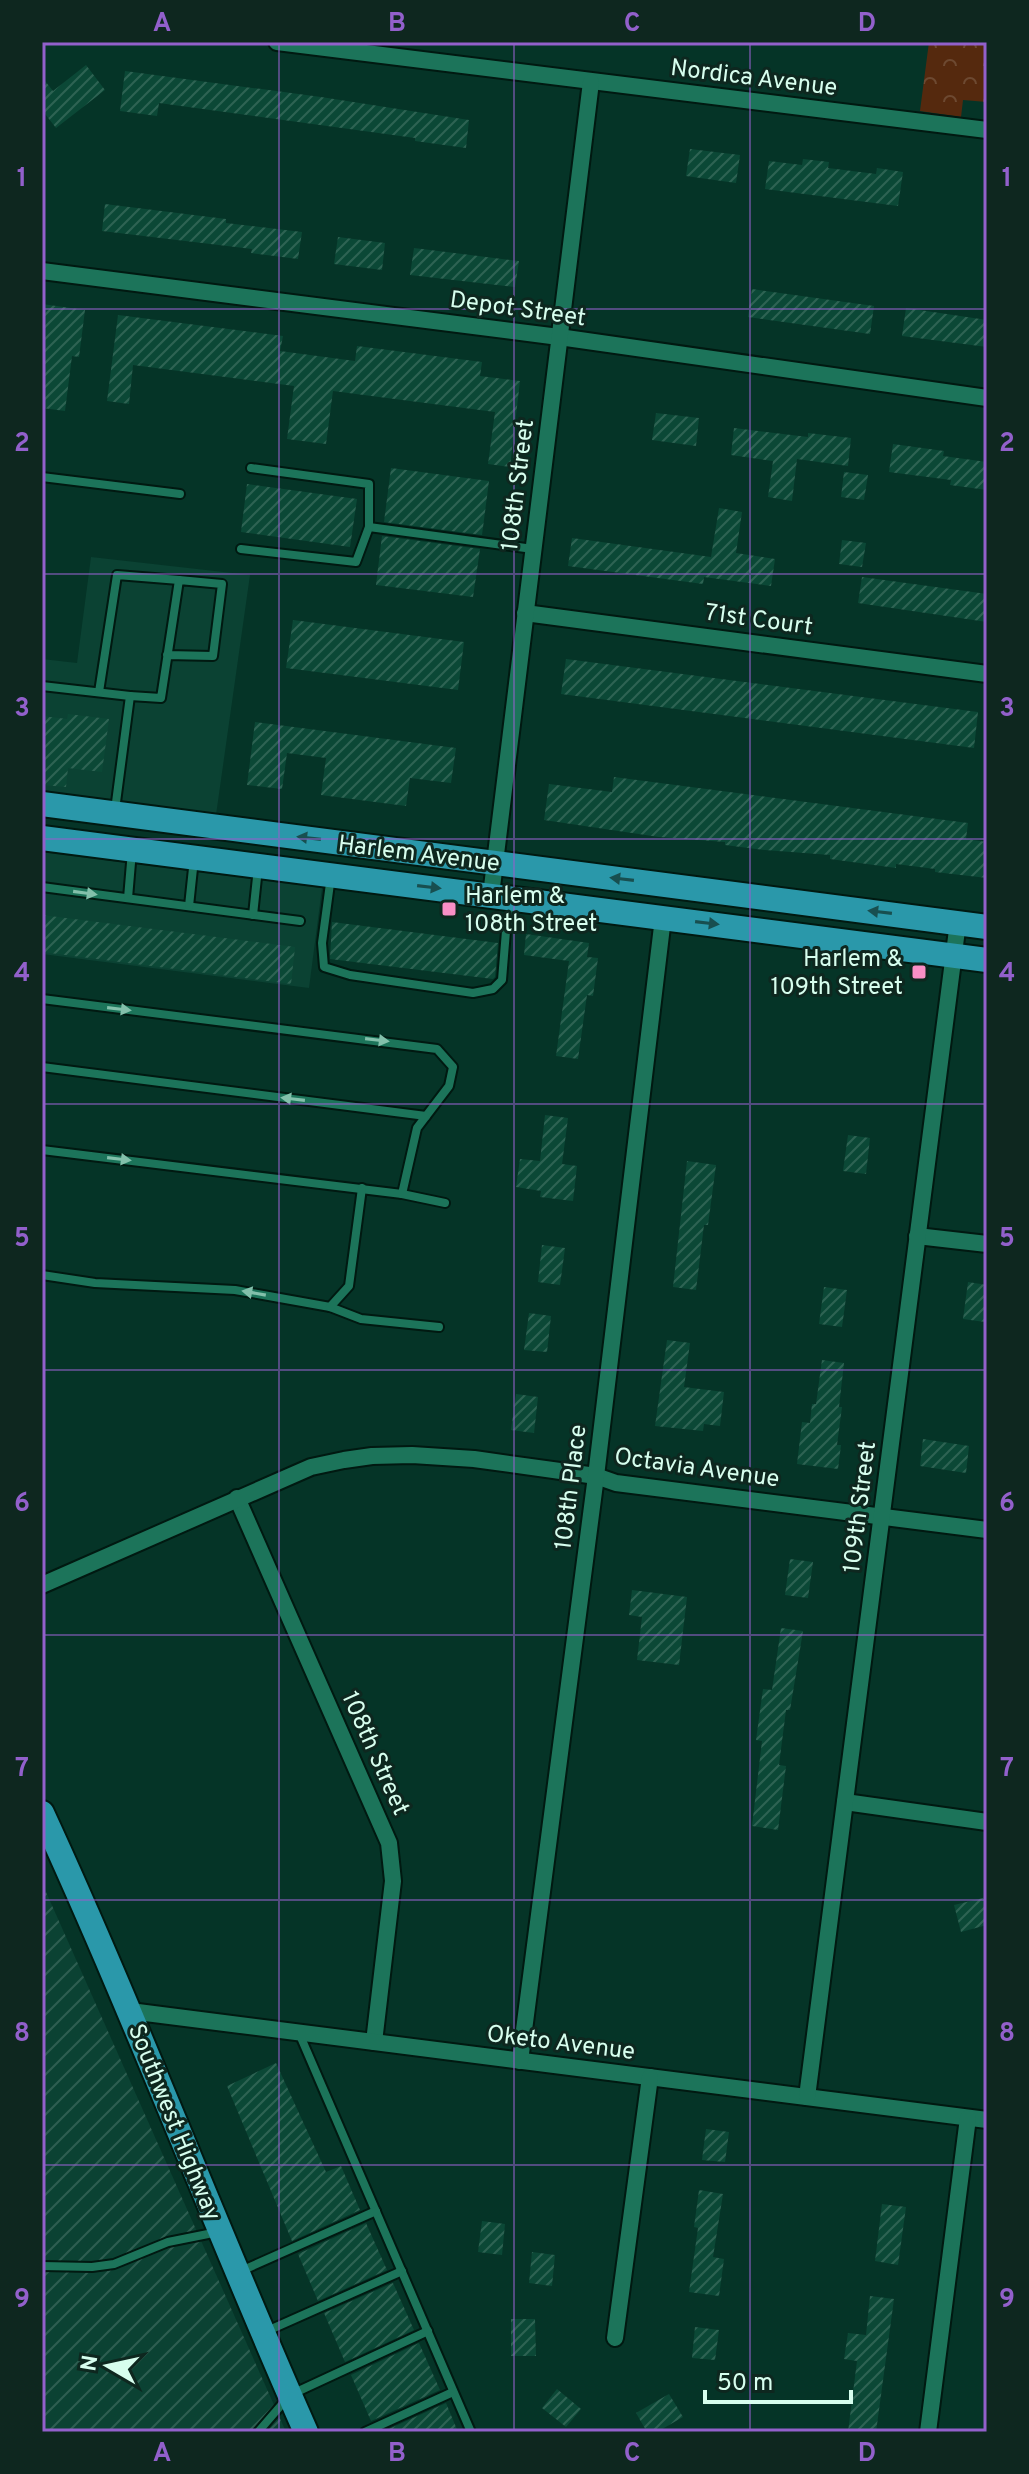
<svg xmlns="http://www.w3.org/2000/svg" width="1029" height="2474" viewBox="0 0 1029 2474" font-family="Overpass,sans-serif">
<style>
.built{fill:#0b4233}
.industrial{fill:url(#industrial-furrows)}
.park{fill:url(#park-crowns)}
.building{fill:url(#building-hatch)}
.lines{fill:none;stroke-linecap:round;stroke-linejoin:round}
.lane-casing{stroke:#011911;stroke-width:12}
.street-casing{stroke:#011911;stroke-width:20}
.primary-casing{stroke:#011911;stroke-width:28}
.lane{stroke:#1c745a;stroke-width:8}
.street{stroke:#1c745a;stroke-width:16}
.primary{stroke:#2a98aa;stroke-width:24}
.oneway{fill:#184f50}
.oneway2{fill:#83c0ab}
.grid{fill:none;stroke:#9260cb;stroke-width:2;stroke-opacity:0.55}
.poi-dot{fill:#fa8fc6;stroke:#0e271f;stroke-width:3}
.labels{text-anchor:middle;stroke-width:6;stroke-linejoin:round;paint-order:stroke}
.street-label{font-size:24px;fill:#d7feee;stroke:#0e271f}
.poi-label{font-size:24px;fill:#d7feee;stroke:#0e271f;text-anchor:start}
.neatline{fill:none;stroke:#9260cb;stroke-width:3}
.grid-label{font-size:26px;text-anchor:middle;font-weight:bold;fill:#9260cb}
</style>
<defs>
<pattern id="industrial-furrows" width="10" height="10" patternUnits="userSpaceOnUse" patternTransform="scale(2)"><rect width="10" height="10" fill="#0b4233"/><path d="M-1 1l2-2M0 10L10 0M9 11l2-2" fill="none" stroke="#2e5e51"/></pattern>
<pattern id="park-crowns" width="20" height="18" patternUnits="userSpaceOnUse" patternTransform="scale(2)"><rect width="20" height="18" fill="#55290e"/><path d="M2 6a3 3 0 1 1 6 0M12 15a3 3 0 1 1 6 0" fill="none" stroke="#6d4931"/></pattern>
<pattern id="building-hatch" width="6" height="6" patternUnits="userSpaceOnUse" patternTransform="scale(2)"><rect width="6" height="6" fill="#0b4836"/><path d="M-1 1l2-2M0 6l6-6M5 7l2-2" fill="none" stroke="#2e6353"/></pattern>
</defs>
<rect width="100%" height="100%" fill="#053427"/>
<!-- built -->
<g class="built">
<path d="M 91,557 L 250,575 L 216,815 L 42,792 L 42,659 L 77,663 Z"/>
<path d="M 42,852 L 322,888 L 309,988 L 42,954 Z"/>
</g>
<!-- industrial -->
<path class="industrial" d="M 42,1883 L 286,2432 L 42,2432 Z"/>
<!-- park -->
<path class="park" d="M 929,42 L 987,42 L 987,102 L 963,100 L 961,117 L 920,111 Z"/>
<!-- building -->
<g class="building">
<path d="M 86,65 L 105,90 L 56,128 L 42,110 L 42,77 L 53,91 Z"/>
<path d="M 125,71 L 321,97 L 469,120 L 466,148 L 415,141 L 415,138 L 159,103 L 157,116 L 120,111 Z"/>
<path d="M 690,149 L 740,155 L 736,183 L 686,176 Z"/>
<path d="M 803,159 L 829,162 L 828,168 L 876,174 L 877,168 L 903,172 L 898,206 L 765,189 L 769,161 L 802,165 Z"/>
<path d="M 105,204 L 226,219 L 226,223 L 302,232 L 298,259 L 251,253 L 252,249 L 102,231 Z"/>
<path d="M 338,237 L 385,243 L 382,270 L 334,264 Z"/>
<path d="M 414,248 L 519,261 L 515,287 L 410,275 Z"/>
<path d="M 752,289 L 874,306 L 870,334 L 748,317 Z"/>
<path d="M 42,304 L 85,310 L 79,357 L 72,356 L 65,411 L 42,408 Z"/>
<path d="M 906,308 L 987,320 L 987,347 L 902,336 Z"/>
<path d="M 118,315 L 283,336 L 280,351 L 355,361 L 357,346 L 482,362 L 480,376 L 520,381 L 510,467 L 488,464 L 495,412 L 333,391 L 326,444 L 287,439 L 294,386 L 133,365 L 129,404 L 107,401 Z"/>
<path d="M 656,413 L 699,418 L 696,446 L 652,440 Z"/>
<path d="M 734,428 L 808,437 L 808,433 L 851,438 L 848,466 L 797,459 L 792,501 L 768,497 L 773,461 L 731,455 Z"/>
<path d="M 893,444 L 944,451 L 943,456 L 987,462 L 987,490 L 950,485 L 951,480 L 889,472 Z"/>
<path d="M 391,468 L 489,481 L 482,535 L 384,522 Z"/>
<path d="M 844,472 L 868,475 L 864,500 L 841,497 Z"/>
<path d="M 247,484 L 357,499 L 350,547 L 241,532 Z"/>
<path d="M 719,508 L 742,512 L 736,553 L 775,559 L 771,586 L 704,577 L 703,584 L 568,566 L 572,538 L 711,557 Z"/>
<path d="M 382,536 L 480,549 L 473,597 L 376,585 Z"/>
<path d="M 842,540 L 866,543 L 862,567 L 839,564 Z"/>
<path d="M 862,577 L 987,594 L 987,622 L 858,603 Z"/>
<path d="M 293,620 L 464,642 L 458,690 L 286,668 Z"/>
<path d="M 566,659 L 978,712 L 974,748 L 561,694 Z"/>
<path d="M 68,714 L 109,719 L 102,772 L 68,768 L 66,787 L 42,785 L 42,716 L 67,719 Z"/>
<path d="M 255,722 L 456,748 L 451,783 L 410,778 L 406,806 L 321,795 L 326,758 L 287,753 L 282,789 L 247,785 Z"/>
<path d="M 614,777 L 968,823 L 966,839 L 987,842 L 987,878 L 935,872 L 935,869 L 896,864 L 896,868 L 830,859 L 830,855 L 765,850 L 725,845 L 725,842 L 659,837 L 544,820 L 549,784 L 612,792 Z"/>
<path d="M 42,915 L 295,947 L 291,984 L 42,952 Z"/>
<path d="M 332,922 L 498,943 L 495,977 L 493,979 L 330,959 Z"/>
<path d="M 526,934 L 589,943 L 587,957 L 598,958 L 593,996 L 587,995 L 578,1059 L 556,1056 L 569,961 L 524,955 Z"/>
<path d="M 545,1115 L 568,1118 L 562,1164 L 577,1166 L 573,1201 L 540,1197 L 541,1191 L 516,1187 L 520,1159 L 540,1161 Z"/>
<path d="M 848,1135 L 870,1138 L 866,1174 L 843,1171 Z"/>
<path d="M 687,1161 L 716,1165 L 708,1225 L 704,1225 L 696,1290 L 673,1287 Z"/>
<path d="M 542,1245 L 565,1248 L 560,1285 L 538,1282 Z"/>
<path d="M 968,1282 L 987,1285 L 985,1322 L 963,1319 Z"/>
<path d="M 824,1287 L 847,1290 L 842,1327 L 819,1324 Z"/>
<path d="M 529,1313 L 551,1316 L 547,1352 L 524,1350 Z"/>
<path d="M 667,1340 L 690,1343 L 684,1387 L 724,1392 L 720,1426 L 704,1424 L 703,1431 L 655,1426 Z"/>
<path d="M 822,1360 L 844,1363 L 839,1407 L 842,1407 L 837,1445 L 841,1445 L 838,1469 L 797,1464 L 802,1422 L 810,1423 L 812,1404 L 816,1404 Z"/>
<path d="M 516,1394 L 538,1397 L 534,1433 L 511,1430 Z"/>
<path d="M 923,1439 L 969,1446 L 966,1473 L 920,1466 Z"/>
<path d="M 790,1559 L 813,1562 L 808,1598 L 785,1595 Z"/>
<path d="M 632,1590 L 687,1597 L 679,1665 L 637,1660 L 642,1617 L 629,1615 Z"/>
<path d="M 781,1628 L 803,1631 L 790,1710 L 786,1710 L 779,1765 L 786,1766 L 778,1830 L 752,1826 L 762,1741 L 756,1740 L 763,1689 L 772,1690 Z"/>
<path d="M 987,1897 L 987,1925 L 961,1932 L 954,1905 Z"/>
<path d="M 276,2063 L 326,2172 L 341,2166 L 360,2210 L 292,2241 L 227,2086 Z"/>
<path d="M 706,2129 L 729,2132 L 725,2162 L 702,2160 Z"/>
<path d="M 699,2190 L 723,2194 L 713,2257 L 724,2259 L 719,2296 L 689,2292 L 698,2228 L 694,2227 Z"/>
<path d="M 882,2204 L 906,2207 L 898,2265 L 875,2261 Z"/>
<path d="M 482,2221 L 505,2224 L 502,2255 L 478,2252 Z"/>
<path d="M 366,2223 L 387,2270 L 318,2301 L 298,2254 Z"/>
<path d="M 532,2252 L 555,2255 L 552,2286 L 529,2283 Z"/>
<path d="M 393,2283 L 414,2330 L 345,2362 L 324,2313 Z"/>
<path d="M 870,2296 L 894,2299 L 876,2432 L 848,2432 L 857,2361 L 844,2359 L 848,2333 L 866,2335 Z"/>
<path d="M 511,2319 L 535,2319 L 536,2356 L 511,2356 Z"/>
<path d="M 695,2327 L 719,2330 L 715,2360 L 692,2358 Z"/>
<path d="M 419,2343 L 440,2390 L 371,2421 L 351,2375 Z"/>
<path d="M 557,2389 L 581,2409 L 566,2427 L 542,2408 Z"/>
<path d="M 669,2394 L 683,2417 L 657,2432 L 647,2432 L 636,2413 Z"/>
<path d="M 446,2403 L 458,2432 L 382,2432 Z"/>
</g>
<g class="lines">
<!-- lane casing -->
<g class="lane-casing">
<g id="lane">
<path d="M 42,477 L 180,494"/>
<path d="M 369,527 L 533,549"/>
<path d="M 241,549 L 356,562 L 369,527 L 369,484 L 251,468"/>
<path d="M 42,686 L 130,696"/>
<path d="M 99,692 L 117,575 L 179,580"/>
<path d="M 115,810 L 130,696 L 161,698 L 179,580 L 222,584 L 213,656 L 167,655"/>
<path d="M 331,876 L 322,943 L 324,967 L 350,975 L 473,993 L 493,989 L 502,980 L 506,931 L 513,903"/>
<path d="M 42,887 L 300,921"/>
<path d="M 128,898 L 132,851"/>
<path d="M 189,906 L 194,859"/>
<path d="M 253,915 L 258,868"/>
<path d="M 42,999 L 437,1049 L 453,1067 L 449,1086 L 417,1128 L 402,1194"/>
<path d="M 42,1067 L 426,1116"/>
<path d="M 42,1150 L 402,1194 L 445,1203"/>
<path d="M 42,1275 L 95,1283 L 235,1290 L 330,1307 L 361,1319 L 439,1327"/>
<path d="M 330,1307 L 349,1286 L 362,1188"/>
<path d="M 299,2033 L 471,2432"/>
<path d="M 42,2266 L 92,2267 L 114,2264 L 168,2242 L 218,2232"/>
<path d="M 241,2271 L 376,2211"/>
<path d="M 267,2331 L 402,2271"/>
<path d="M 258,2432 L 290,2395 L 428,2331"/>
<path d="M 365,2432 L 453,2392"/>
</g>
</g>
<!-- street casing -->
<g class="street-casing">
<g id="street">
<path d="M 277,42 L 987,130"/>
<path d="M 42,271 L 559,337 L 987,398"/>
<path d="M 525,613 L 987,674"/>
<path d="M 491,895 L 591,82"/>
<path d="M 917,1236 L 987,1244"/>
<path d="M 237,1498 L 389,1843 L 393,1881 L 374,2042"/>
<path d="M 42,1585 L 311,1467 L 344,1460 L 372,1456 L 412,1455 L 474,1459 L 596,1476 L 616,1483 L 987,1530"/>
<path d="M 845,1802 L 987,1822"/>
<path d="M 130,2011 L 987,2120"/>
<path d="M 520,2061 L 596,1476 L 663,918"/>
<path d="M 807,2097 L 958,922"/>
<path d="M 615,2338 L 650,2077"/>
<path d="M 928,2432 L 968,2118"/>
</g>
</g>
<!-- primary casing -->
<g class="primary-casing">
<g id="primary">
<path d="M 42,804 L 987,927"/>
<path d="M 42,838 L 987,960"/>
<path d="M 42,1813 C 136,2017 215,2227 306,2432"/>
</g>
</g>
<!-- lane -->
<use href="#lane" class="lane"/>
<!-- street -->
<use href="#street" class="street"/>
<!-- primary -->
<use href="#primary" class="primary"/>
</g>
<!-- one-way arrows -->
<defs><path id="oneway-solid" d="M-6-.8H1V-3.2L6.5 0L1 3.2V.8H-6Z" transform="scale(2)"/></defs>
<g class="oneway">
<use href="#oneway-solid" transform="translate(309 838) rotate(-173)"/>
<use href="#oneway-solid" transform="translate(622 879) rotate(-173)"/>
<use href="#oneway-solid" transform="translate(429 887) rotate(7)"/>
<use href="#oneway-solid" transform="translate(880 912) rotate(-173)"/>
<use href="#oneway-solid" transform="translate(707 923) rotate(7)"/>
</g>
<g class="oneway2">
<use href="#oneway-solid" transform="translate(85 893) rotate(8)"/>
<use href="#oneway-solid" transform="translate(119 1009) rotate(7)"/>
<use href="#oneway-solid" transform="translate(377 1040) rotate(7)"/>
<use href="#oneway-solid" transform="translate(293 1099) rotate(-173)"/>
<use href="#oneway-solid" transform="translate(119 1159) rotate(7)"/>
<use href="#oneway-solid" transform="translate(254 1293) rotate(-170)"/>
</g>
<!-- grid -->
<path class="grid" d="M 279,42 L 279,2432M 514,42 L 514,2432M 750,42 L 750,2432M 42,309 L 987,309M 42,574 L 987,574M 42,839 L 987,839M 42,1104 L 987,1104M 42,1370 L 987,1370M 42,1635 L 987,1635M 42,1900 L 987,1900M 42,2165 L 987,2165"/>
<!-- markers -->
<g class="poi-dot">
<rect x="441" y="901" width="16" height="16" rx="4"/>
<rect x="911" y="964" width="16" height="16" rx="4"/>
</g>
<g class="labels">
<!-- street labels -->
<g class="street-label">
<text transform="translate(754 77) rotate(7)" y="8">Nordica Avenue</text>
<text transform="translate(518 308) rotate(8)" y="8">Depot Street</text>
<text transform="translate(517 485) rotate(-83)" y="8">108th Street</text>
<text transform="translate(759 619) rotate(8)" y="8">71st Court</text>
<text transform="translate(419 853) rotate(7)" y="8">Harlem Avenue</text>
<text transform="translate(697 1467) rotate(8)" y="8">Octavia Avenue</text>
<text transform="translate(570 1487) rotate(-83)" y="8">108th Place</text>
<text transform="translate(859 1507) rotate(-83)" y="8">109th Street</text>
<text transform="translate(376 1753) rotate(66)" y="8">108th Street</text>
<text transform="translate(561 2042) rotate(7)" y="8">Oketo Avenue</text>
<text transform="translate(175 2122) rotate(68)" y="8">Southwest Highway</text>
</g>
<!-- poi labels -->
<g class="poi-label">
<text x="465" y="903">Harlem &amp;<tspan x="465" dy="28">108th Street</tspan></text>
<text x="903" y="966" text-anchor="end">Harlem &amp;<tspan x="903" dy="28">109th Street</tspan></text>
</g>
</g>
<!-- border -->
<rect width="1029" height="2474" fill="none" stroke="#0e271f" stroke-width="88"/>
<!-- north arrow -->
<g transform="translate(108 2366) rotate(279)" stroke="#0e271f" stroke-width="6" paint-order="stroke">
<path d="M0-6L14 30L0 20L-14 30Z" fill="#d7feee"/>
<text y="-12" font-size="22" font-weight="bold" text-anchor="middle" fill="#d7feee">N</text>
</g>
<!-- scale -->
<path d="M705 2390v12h146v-12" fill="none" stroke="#d7feee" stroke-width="4"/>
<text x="717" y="2390" font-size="24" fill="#d7feee" stroke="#0e271f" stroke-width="6" paint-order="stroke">50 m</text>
<rect x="44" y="44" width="941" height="2386" class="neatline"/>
<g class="grid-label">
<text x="162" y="31">A</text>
<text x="397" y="31">B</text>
<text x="632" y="31">C</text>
<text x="867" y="31">D</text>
<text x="22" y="186">1</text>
<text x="1007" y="186">1</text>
<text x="22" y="451">2</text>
<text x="1007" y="451">2</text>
<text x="22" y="716">3</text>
<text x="1007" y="716">3</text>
<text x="22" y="981">4</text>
<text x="1007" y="981">4</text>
<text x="22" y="1246">5</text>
<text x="1007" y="1246">5</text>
<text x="22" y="1511">6</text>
<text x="1007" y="1511">6</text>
<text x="22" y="1776">7</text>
<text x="1007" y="1776">7</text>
<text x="22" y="2041">8</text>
<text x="1007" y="2041">8</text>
<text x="22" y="2307">9</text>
<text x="1007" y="2307">9</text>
<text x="162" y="2461">A</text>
<text x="397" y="2461">B</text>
<text x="632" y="2461">C</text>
<text x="867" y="2461">D</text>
</g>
</svg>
